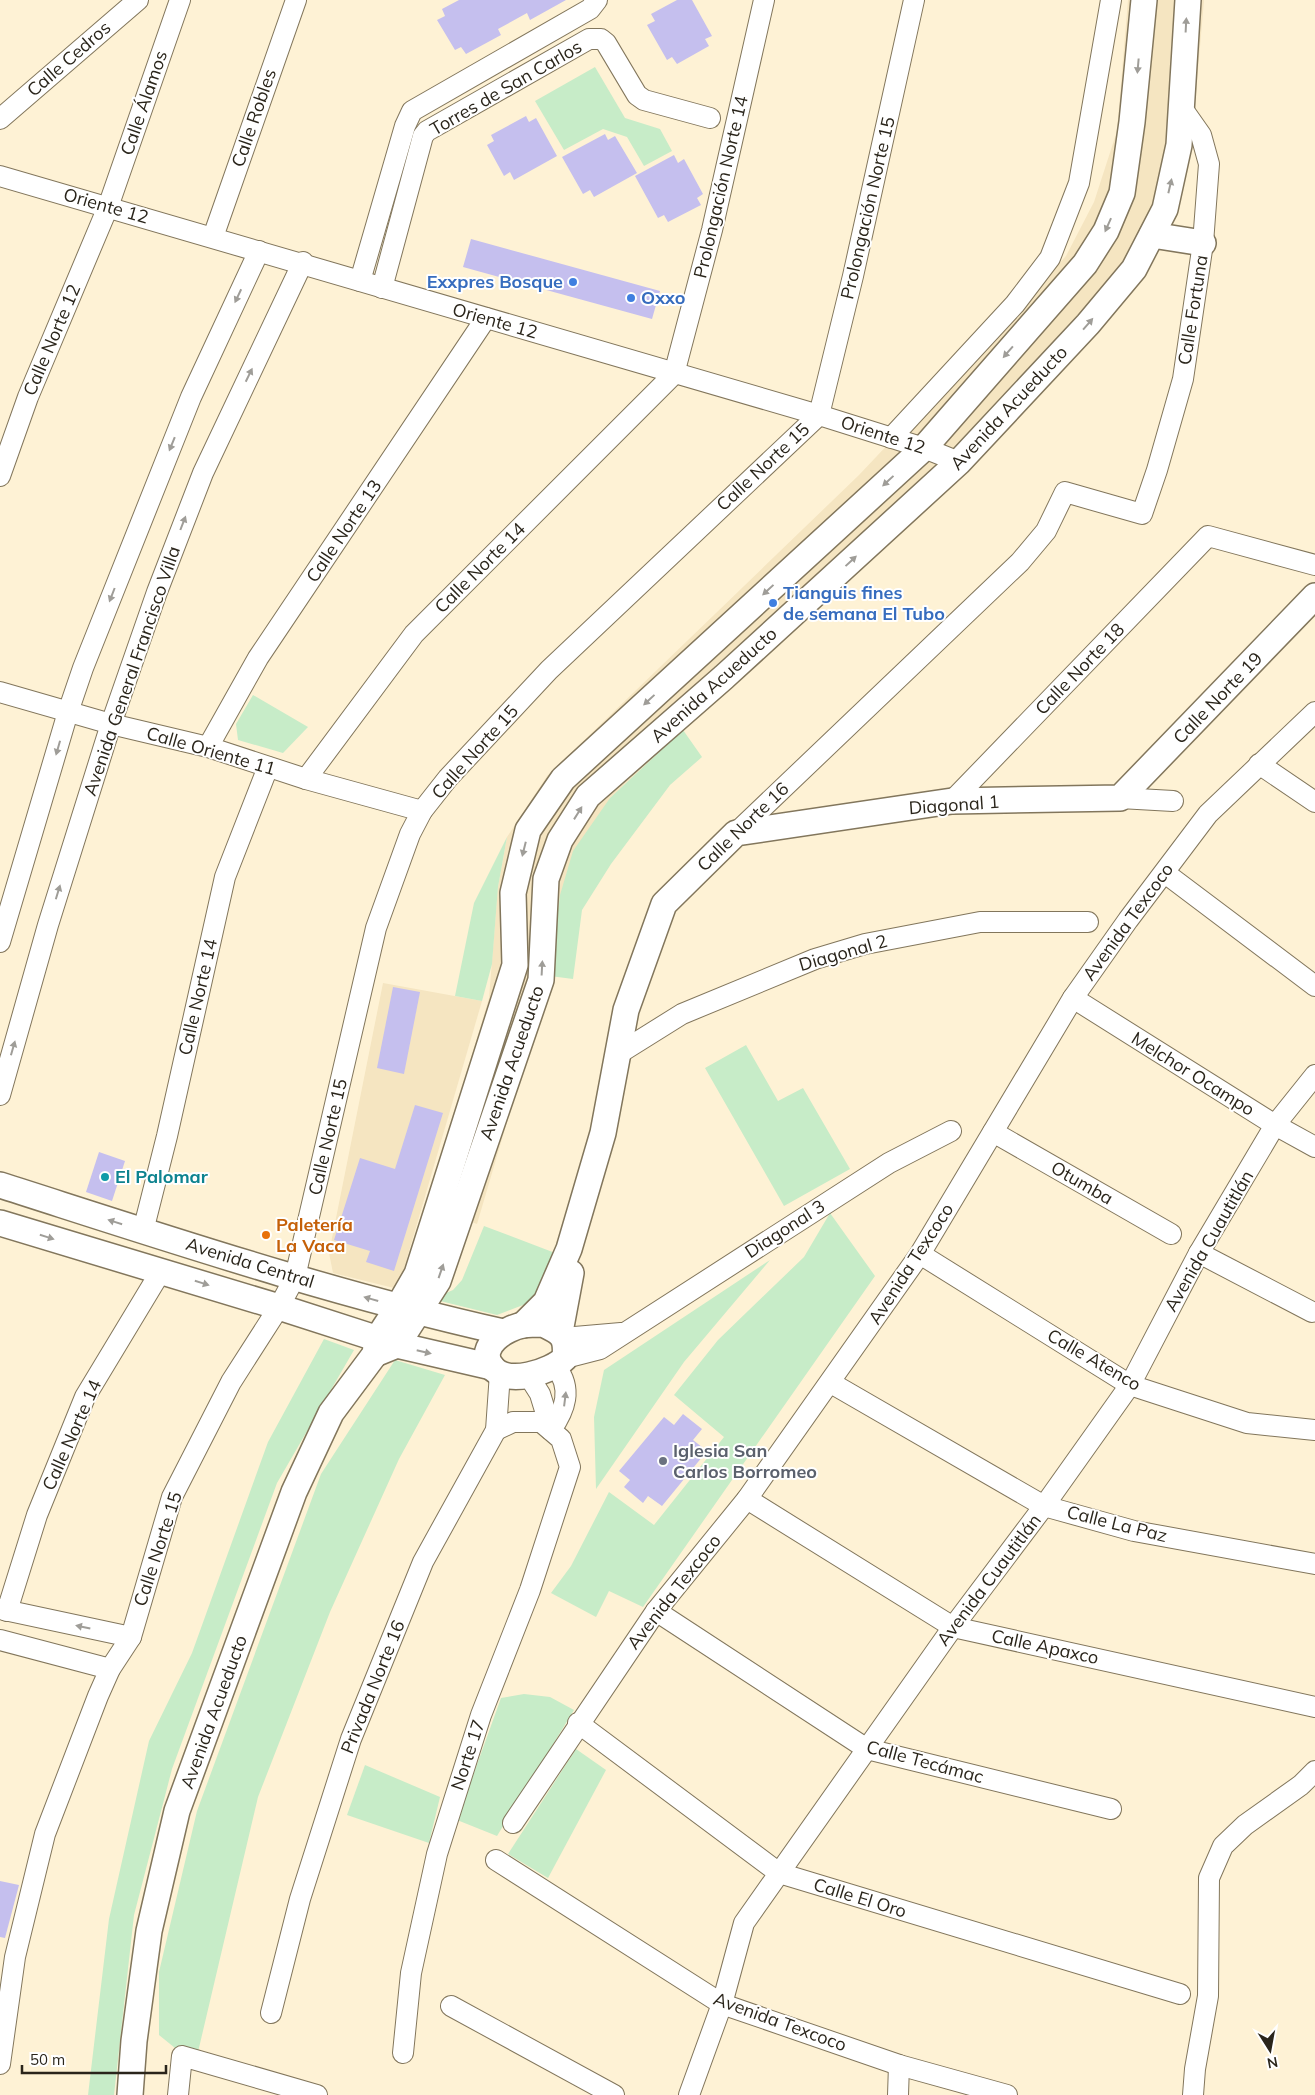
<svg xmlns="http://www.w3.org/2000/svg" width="1315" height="2095" viewBox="0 0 1315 2095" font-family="Mulish,sans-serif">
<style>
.built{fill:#f5e5c1}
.green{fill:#c7ecc8}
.building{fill:#c5bfee}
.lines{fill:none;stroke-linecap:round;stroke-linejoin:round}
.minor-casing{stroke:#82765c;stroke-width:22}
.tertiary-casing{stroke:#82765c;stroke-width:28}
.minor{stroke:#fff;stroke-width:20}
.tertiary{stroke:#fff;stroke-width:25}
.oneway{fill:#9f9d98}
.shop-dot{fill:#3f7fe0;stroke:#fff;stroke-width:2}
.culture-dot{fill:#0f9aa8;stroke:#fff;stroke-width:2}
.food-dot{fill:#e8710a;stroke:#fff;stroke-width:2}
.worship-dot{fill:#6b7280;stroke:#fff;stroke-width:2}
.labels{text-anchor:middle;stroke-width:4;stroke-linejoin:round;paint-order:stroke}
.street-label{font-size:18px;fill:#2a251b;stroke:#fff}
.shop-label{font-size:18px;font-weight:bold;fill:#366cbe;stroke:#fff;text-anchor:start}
.culture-label{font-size:18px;font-weight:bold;fill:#0d838f;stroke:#fff;text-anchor:start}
.food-label{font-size:18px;font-weight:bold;fill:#c56008;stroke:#fff;text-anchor:start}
.worship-label{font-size:18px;font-weight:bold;fill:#5b616d;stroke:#fff;text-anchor:start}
</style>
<rect width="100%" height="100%" fill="#fef2d5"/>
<!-- built -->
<g class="built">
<path d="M 1128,0 L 1204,0 L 1193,129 L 1174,217 L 993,440 L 610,798 L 550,976 L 477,1224 L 427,1206 L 489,998 L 498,887 L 507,837 L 547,776 L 859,475 L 1066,256 L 1094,202 L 1117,131 Z"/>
<path d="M 383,983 L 482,1001 L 398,1289 L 333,1273 L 329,1253 Z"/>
</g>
<!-- green -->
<g class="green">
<path d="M 595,67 L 625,118 L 660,129 L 672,151 L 644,166 L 627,137 L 603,129 L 564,150 L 535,101 Z"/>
<path d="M 253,695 L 308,727 L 283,753 L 238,740 L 236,724 Z"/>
<path d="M 683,730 L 702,757 L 670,785 L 611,864 L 582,910 L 573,979 L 550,976 L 560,895 L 573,851 L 610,798 Z"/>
<path d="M 507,837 L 498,887 L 492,964 L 482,1001 L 455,996 L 474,903 Z"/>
<path d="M 746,1045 L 778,1101 L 803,1088 L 850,1169 L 784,1206 L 705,1068 Z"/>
<path d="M 830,1213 L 875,1276 L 643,1607 L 609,1591 L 596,1617 L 551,1593 L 571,1566 L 609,1492 L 654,1525 L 724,1437 L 674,1395 L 718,1340 L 804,1257 Z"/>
<path d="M 484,1226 L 563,1256 L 547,1296 L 497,1315 L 432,1299 L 453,1290 L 462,1280 Z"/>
<path d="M 770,1260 L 684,1362 L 596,1489 L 594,1417 L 604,1370 Z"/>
<path d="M 324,1339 L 354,1350 L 277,1483 L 172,1769 L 134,1915 L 114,2095 L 88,2095 L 109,1919 L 149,1741 L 192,1653 L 268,1442 Z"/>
<path d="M 395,1360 L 445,1375 L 399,1459 L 330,1612 L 258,1797 L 198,2052 L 175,2048 L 159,2035 L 159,1972 L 197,1811 L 321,1474 Z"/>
<path d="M 524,1694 L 550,1697 L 574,1710 L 497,1836 L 457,1820 L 501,1698 Z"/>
<path d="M 576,1749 L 606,1770 L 548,1878 L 508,1854 Z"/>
<path d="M 365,1765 L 440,1797 L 429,1843 L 347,1815 Z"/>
</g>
<!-- building -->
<g class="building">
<path d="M 459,0 L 566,0 L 530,20 L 527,13 L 498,29 L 501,35 L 466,54 L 461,47 L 455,50 L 437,20 L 445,16 L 442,9 Z"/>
<path d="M 677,0 L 692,0 L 712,36 L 705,39 L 709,46 L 677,64 L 672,57 L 667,60 L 647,25 L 655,21 L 651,14 Z"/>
<path d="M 526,116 L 529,122 L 536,118 L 557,156 L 514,180 L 510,172 L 504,176 L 487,145 L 494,141 L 491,135 Z"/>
<path d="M 605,134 L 608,140 L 615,136 L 637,173 L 594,197 L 590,190 L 583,194 L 562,157 Z"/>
<path d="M 674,155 L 678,163 L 684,159 L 703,194 L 697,198 L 701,205 L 668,222 L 664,215 L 658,218 L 635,176 Z"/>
<path d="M 471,239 L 660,291 L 652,319 L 463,267 Z"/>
<path d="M 393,987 L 420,992 L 404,1074 L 377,1068 Z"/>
<path d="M 415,1105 L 443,1113 L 394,1271 L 366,1262 L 370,1251 L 334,1240 L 360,1158 L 395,1169 Z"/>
<path d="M 99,1152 L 125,1161 L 112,1201 L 86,1192 Z"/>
<path d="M 683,1414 L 702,1429 L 693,1440 L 707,1451 L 662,1506 L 648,1496 L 643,1503 L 624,1487 L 630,1480 L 619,1471 L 664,1417 L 674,1425 Z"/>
<path d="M 0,1881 L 19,1885 L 5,1938 L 0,1937 Z"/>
</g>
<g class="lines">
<!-- minor casing -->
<g class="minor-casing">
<g id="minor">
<path d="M 0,119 L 138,0"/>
<path d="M 0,176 L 819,415 L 924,448 L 959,462"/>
<path d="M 213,237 L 296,0"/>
<path d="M 360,281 L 405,126 L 412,111 L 590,9 L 597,0"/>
<path d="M 382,288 L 423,136 L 427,131 L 589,39 L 601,39 L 606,43 L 637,95 L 644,100 L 710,118"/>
<path d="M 891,438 L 1015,304 L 1050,258 L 1079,183 L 1111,0"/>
<path d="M 0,476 L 28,397 L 108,207 L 180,0"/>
<path d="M 0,692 L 111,724 L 208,747 L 306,779 L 422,811"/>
<path d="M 208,747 L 258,658 L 486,318"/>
<path d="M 1259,764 L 1315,802"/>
<path d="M 306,779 L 414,634 L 674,374 L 712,230 L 764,0"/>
<path d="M 1120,798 L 1173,801"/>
<path d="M 952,801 L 1208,536 L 1315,565"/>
<path d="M 736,833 L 1020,562 L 1046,531 L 1065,492 L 1142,514 L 1157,470 L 1183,379 L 1203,243 L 1209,164 L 1201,135 L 1182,108"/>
<path d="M 1165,873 L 1315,986"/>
<path d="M 0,942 L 68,712 L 83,668 L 191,397 L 259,251"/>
<path d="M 1073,998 L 1275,1125 L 1315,1147"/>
<path d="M 618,1054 L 682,1014 L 815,959 L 865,944 L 980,922 L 1088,922"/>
<path d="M 0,1095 L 48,925 L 111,724 L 157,592 L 203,473 L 303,262"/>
<path d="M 993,1132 L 1171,1234"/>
<path d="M 143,1231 L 167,1136 L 225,877 L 268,767"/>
<path d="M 1199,1253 L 1312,1312"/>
<path d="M 920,1254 L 1130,1385 L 1247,1423 L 1315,1430"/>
<path d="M 563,1338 L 621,1333"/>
<path d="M 565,1358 L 600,1349 L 889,1163 L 951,1131"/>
<path d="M 528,1375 L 540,1394 L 551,1430"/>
<path d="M 831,1383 L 1044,1506 L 1134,1531 L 1315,1564"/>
<path d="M 551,1430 C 565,1410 573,1389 556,1367"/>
<path d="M 747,1499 L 953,1627 L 1315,1707"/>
<path d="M 0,1609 L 131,1637"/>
<path d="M 7,1611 L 37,1515 L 85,1397 L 161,1271"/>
<path d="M 656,1611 L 867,1749 L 1111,1809"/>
<path d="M 0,1640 L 110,1669"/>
<path d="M 578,1723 L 779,1873 L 1180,1994"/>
<path d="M 513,1823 L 656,1611 L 747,1499 L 920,1254 L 1073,998 L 1128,920 L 1208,814 L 1315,712"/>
<path d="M 496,1860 L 722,2004 L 899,2065 L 1007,2095"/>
<path d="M 451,2006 L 614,2095"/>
<path d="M 271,2013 L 300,1899 L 351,1739 L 423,1562 L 496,1430 L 500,1373"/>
<path d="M 403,2053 L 411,1973 L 437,1854 L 481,1715 L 530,1590 L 570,1467 L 561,1439 L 541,1422 L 513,1422 L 496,1430"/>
<path d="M 0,2064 L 15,1957 L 45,1834 L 98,1696 L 110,1669 L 131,1637 L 172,1497 L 231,1382 L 279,1307 L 295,1277 L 376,928 L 410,834 L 422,811 L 448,778 L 549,670 L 819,415 L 853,276 L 914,0"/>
<path d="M 178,2095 L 182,2056 L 317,2095"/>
<path d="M 689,2095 L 722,2004 L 744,1923 L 953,1627 L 1044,1506 L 1130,1385 L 1199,1253 L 1275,1125 L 1315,1075"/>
<path d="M 898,2095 L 899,2065"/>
<path d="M 1193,2095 L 1195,2069 L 1208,1996 L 1209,1878 L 1223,1846 L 1245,1825 L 1301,1785 L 1315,1771"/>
</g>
</g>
<!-- tertiary casing -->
<g class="tertiary-casing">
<g id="tertiary">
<path d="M 1152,235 L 1203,243"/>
<path d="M 0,1185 C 166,1238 333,1294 503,1332"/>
<path d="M 0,1223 L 279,1307 L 397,1345 L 492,1367"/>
<path d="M 543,1324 C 562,1333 567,1336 565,1358 C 551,1372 506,1387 491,1366 C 477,1346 506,1328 523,1325 C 530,1324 537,1324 543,1324 Z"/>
<path d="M 523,1325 L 546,1302 L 569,1249 L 603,1133 L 626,1010 L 664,904 L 736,833 L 952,801 L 1120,798 L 1315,596"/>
<path d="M 560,1332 L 571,1273"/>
<path d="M 375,1354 L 397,1345 L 438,1281 L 541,980 L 546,879 L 560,840 L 588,796 L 724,677 L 959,462 L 1088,324 L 1134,269 L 1165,209 L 1179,145 L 1188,0"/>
<path d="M 130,2095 L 134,2041 L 149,1931 L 177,1811 L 294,1492 L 331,1413 L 375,1354 L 377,1339 L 398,1307 L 417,1274 L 515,965 L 513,893 L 528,830 L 563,779 L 924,448 L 1085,264 L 1106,231 L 1122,193 L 1132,122 L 1144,0"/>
</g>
</g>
<!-- minor -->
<use href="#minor" class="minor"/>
<!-- tertiary -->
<use href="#tertiary" class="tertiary"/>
</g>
<!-- one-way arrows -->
<defs><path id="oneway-solid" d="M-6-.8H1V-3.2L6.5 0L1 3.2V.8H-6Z" transform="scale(1.25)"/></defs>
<g class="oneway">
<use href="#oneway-solid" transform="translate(1186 25) rotate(-87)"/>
<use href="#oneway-solid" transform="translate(1138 66) rotate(95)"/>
<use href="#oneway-solid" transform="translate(1170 186) rotate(-77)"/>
<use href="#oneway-solid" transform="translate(1108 225) rotate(114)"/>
<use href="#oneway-solid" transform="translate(238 296) rotate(115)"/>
<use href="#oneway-solid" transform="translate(1088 324) rotate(-49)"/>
<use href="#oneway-solid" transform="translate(1008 352) rotate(131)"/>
<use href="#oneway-solid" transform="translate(249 375) rotate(-64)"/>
<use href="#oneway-solid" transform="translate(172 444) rotate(112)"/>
<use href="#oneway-solid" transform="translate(888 481) rotate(137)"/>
<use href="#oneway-solid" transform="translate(183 523) rotate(-69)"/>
<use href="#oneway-solid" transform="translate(851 561) rotate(-43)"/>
<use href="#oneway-solid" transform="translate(768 590) rotate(137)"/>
<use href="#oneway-solid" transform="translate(112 595) rotate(111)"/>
<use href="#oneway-solid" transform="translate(649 700) rotate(137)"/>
<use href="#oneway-solid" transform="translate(58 748) rotate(106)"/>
<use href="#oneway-solid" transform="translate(578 813) rotate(-58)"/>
<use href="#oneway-solid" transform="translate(524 849) rotate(104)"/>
<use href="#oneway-solid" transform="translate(58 892) rotate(-73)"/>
<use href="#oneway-solid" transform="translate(542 968) rotate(-87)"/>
<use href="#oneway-solid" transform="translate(13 1048) rotate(-74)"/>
<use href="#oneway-solid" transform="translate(115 1222) rotate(-162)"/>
<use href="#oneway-solid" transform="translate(47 1237) rotate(17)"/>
<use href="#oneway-solid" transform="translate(441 1271) rotate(-71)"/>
<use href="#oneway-solid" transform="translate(202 1283) rotate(17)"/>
<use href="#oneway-solid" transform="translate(371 1299) rotate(-164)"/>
<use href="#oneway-solid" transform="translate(424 1352) rotate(13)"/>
<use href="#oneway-solid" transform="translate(565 1399) rotate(-83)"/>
<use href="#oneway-solid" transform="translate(83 1627) rotate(-168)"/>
</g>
<!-- markers -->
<g class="shop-dot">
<circle cx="573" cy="282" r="5"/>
<circle cx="631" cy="298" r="5"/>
<circle cx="773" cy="603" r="5"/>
</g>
<circle class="culture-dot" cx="105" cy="1177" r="5"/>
<circle class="food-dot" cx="266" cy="1235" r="5"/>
<circle class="worship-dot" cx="663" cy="1461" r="5"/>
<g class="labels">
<!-- street labels -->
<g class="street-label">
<text transform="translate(69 59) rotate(-41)" y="6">Calle Cedros</text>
<text transform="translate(506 88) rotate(-30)" y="6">Torres de San Carlos</text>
<text transform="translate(144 103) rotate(-71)" y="6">Calle Álamos</text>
<text transform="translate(254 118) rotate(-71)" y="6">Calle Robles</text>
<text transform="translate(721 187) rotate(-77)" y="6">Prolongación Norte 14</text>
<text transform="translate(106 206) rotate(16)" y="6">Oriente 12</text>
<text transform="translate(868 208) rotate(-77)" y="6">Prolongación Norte 15</text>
<text transform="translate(1193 310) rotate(-81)" y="6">Calle Fortuna</text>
<text transform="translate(495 321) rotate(16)" y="6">Oriente 12</text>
<text transform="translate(52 340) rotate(-67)" y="6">Calle Norte 12</text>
<text transform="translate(1009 408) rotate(-47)" y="6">Avenida Acueducto</text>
<text transform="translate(883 435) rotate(18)" y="6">Oriente 12</text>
<text transform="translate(763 467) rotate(-43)" y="6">Calle Norte 15</text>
<text transform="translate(344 531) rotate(-56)" y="6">Calle Norte 13</text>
<text transform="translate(480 568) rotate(-45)" y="6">Calle Norte 14</text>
<text transform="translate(1080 669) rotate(-46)" y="6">Calle Norte 18</text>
<text transform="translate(132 671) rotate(-71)" y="6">Avenida General Francisco Villa</text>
<text transform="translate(714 685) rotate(-42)" y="6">Avenida Acueducto</text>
<text transform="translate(1218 698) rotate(-46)" y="6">Calle Norte 19</text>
<text transform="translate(211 751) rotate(16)" y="6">Calle Oriente 11</text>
<text transform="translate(475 752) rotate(-48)" y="6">Calle Norte 15</text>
<text transform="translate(954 805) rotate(-4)" y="6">Diagonal 1</text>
<text transform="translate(743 827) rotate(-44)" y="6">Calle Norte 16</text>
<text transform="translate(1128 922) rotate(-54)" y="6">Avenida Texcoco</text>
<text transform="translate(843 953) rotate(-16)" y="6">Diagonal 2</text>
<text transform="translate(198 997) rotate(-77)" y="6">Calle Norte 14</text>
<text transform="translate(512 1063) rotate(-71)" y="6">Avenida Acueducto</text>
<text transform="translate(1193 1074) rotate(32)" y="6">Melchor Ocampo</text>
<text transform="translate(328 1137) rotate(-77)" y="6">Calle Norte 15</text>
<text transform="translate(1082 1183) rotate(30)" y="6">Otumba</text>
<text transform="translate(785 1229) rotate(-33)" y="6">Diagonal 3</text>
<text transform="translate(1209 1241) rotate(-60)" y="6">Avenida Cuautitlán</text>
<text transform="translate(250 1263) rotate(17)" y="6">Avenida Central</text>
<text transform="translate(911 1264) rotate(-57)" y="6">Avenida Texcoco</text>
<text transform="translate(1094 1360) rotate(30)" y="6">Calle Atenco</text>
<text transform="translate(72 1435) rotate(-66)" y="6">Calle Norte 14</text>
<text transform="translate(1117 1524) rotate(14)" y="6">Calle La Paz</text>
<text transform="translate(158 1549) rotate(-72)" y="6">Calle Norte 15</text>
<text transform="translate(989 1580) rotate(-53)" y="6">Avenida Cuautitlán</text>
<text transform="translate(674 1592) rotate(-52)" y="6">Avenida Texcoco</text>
<text transform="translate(1045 1647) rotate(12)" y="6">Calle Apaxco</text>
<text transform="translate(373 1687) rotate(-68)" y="6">Privada Norte 16</text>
<text transform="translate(214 1712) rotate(-70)" y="6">Avenida Acueducto</text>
<text transform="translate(468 1755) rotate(-72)" y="6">Norte 17</text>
<text transform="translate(925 1762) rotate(15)" y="6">Calle Tecámac</text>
<text transform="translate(860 1898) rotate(17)" y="6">Calle El Oro</text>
<text transform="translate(780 2022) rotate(20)" y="6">Avenida Texcoco</text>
</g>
<!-- shop labels -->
<g class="shop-label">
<text x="563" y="288" text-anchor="end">Exxpres Bosque</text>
<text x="641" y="304">Oxxo</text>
<text x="783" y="599">Tianguis fines<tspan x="783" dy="21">de semana El Tubo</tspan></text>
</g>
<!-- culture labels -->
<g class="culture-label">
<text x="115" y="1183">El Palomar</text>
</g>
<!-- food labels -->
<g class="food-label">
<text x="276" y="1231">Paletería<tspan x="276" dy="21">La Vaca</tspan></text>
</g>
<!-- worship labels -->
<g class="worship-label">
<text x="673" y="1457">Iglesia San<tspan x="673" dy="21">Carlos Borromeo</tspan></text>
</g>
</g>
<!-- north arrow -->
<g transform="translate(1270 2050) rotate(169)" stroke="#ffffff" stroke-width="4" paint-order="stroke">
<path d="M0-4L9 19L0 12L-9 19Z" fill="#2a251b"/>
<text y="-8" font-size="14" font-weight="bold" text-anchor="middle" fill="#2a251b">N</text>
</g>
<!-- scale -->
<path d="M22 2065v8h144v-8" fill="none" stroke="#2a251b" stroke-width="2.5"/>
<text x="30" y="2065" font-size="15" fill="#2a251b" stroke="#ffffff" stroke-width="4" paint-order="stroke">50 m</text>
</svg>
